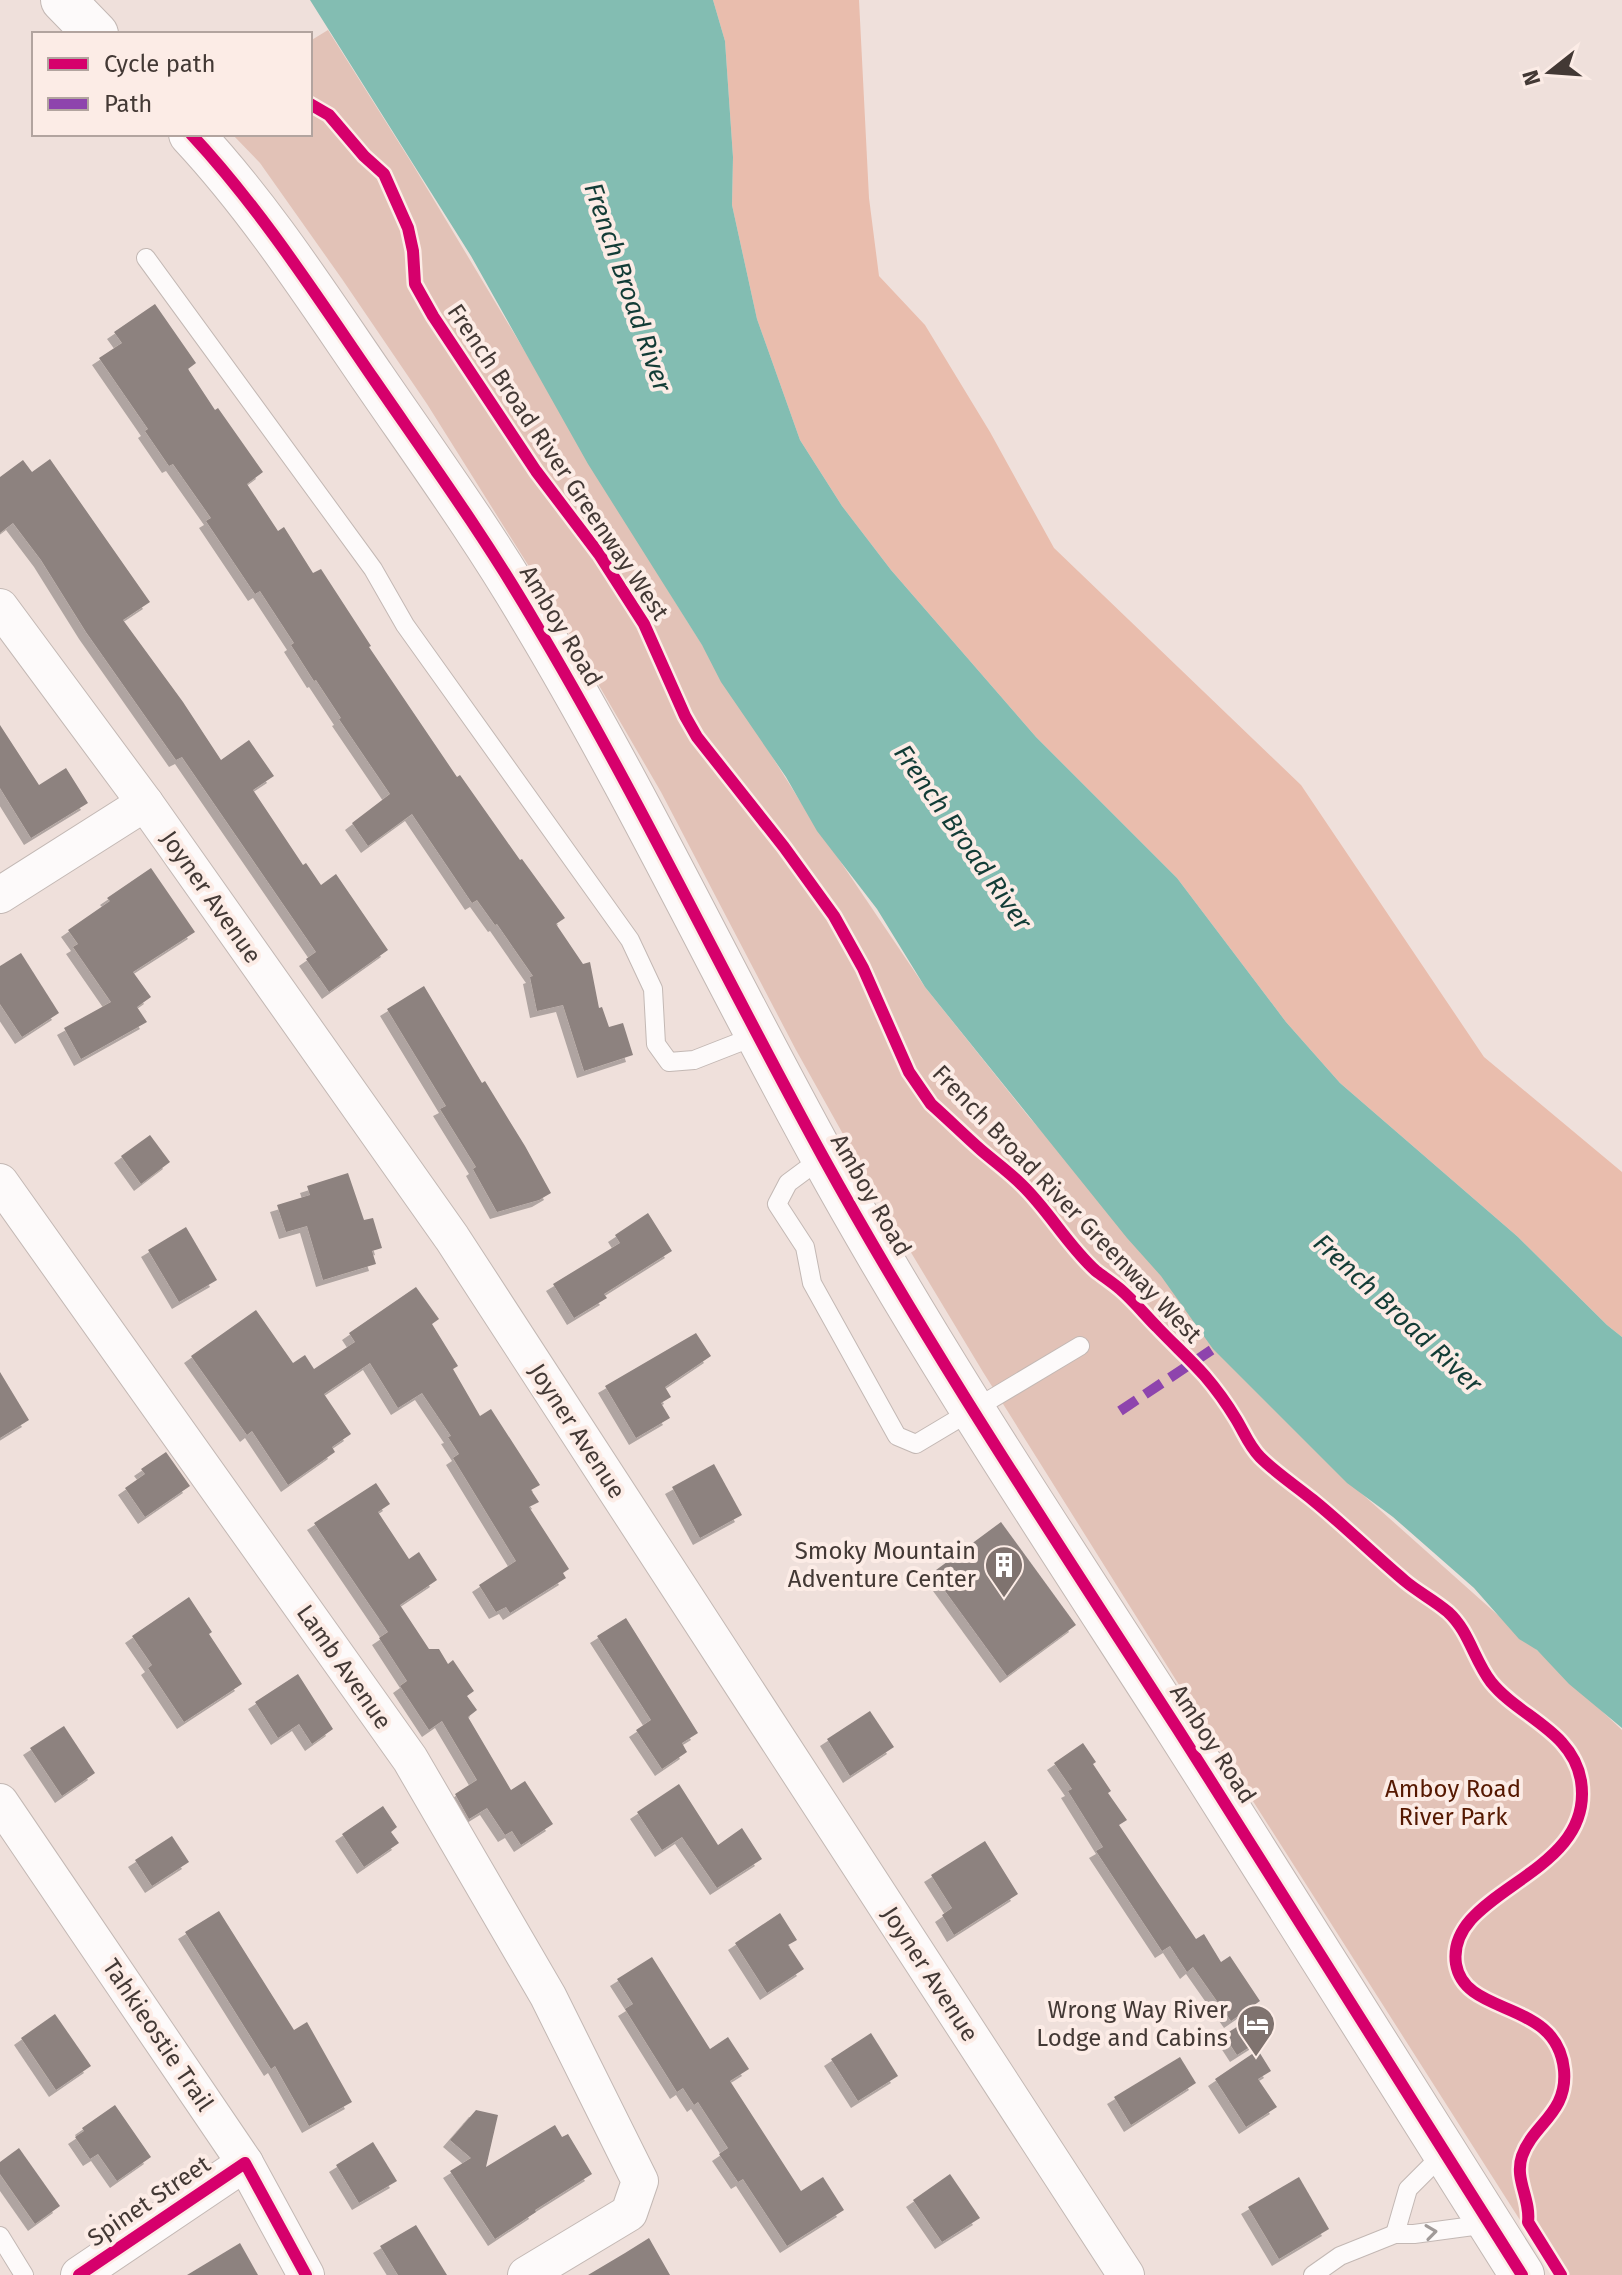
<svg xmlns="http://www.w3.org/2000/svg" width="1622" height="2275" viewBox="0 0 1622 2275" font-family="'Fira Sans',sans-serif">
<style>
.green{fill:#e2c2b7}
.forest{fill:#e9bdad}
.water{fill:#83bdb2}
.building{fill:#8d827f;filter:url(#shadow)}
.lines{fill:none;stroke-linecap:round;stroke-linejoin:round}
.service-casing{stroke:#c3b8b4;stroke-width:20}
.minor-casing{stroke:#c3b8b4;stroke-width:38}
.secondary-casing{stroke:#c3b8b4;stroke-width:46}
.service{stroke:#fdfafa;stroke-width:18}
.minor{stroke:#fdfafa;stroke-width:36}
.secondary{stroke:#fdfafa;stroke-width:44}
.quiet{stroke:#8e44ad;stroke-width:10;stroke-dasharray:20 10;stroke-linecap:butt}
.cycleway-casing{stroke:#fcece6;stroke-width:17}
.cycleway{stroke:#d6006c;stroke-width:12}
.oneway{stroke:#a09a98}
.labels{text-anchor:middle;stroke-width:8;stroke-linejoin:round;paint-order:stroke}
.street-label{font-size:24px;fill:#433935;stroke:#fcece6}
.poi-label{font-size:24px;fill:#433935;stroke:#fcece6;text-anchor:end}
.park-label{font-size:24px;fill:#551801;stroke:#fcece6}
.water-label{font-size:26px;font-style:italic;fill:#123c36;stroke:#fcece6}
</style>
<defs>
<filter id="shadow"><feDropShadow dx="-7" dy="7" stdDeviation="0" flood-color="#0004"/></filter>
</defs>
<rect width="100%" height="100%" fill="#efe0db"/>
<!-- green -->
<path class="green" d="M 328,30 L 413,165 L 674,600 L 805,809 L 925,987 L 1029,1117 L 1361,1493 L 1537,1650 L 1622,1730 L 1622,2275 L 1555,2275 L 1186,1696 L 983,1372 L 886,1211 L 796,1050 L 661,792 L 540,584 L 427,404 L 342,279 L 260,163 L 232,134 L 310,134 L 310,41 Z"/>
<!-- forest -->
<path class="forest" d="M 713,0 L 859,0 L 869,198 L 879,276 L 925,325 L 990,432 L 1054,548 L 1301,785 L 1484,1057 L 1622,1172 L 1622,1337 L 1607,1325 L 1518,1237 L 1340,1083 L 1286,1022 L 1177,878 L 1036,737 L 891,570 L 842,506 L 800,440 L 757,319 L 732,205 L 733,157 L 725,41 Z"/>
<!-- water -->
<path class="water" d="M 310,0 L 713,0 L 725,41 L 733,157 L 732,205 L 757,319 L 800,440 L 842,506 L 891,570 L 1036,737 L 1177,878 L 1286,1022 L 1340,1083 L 1518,1237 L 1607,1325 L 1622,1337 L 1622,1728 L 1569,1684 L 1537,1650 L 1519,1639 L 1474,1588 L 1393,1517 L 1347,1483 L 1213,1349 L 1161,1276 L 1127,1238 L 925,987 L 877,909 L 817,831 L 786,777 L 721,682 L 702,645 L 588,464 L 471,256 Z"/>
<!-- building -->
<g class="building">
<path d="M 155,304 L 196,363 L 188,369 L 215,410 L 218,408 L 263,472 L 247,484 L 278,531 L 284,527 L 313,573 L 321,569 L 371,646 L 369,647 L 457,777 L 460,775 L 520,860 L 522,859 L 565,918 L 556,924 L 583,964 L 590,962 L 599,1008 L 602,1007 L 609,1027 L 623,1023 L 633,1055 L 584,1071 L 563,1005 L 537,1011 L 530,977 L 533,976 L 497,924 L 495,925 L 477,900 L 472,903 L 412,814 L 368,846 L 352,823 L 390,794 L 339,719 L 341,718 L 316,680 L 314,681 L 291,645 L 294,643 L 260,591 L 255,594 L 206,521 L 211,518 L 173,464 L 169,466 L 145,431 L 148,429 L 99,358 L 122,343 L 114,332 Z"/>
<path d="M 50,459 L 150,602 L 123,620 L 183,702 L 221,760 L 249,740 L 274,776 L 253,790 L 303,865 L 306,863 L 321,885 L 336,874 L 388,950 L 329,992 L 306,959 L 316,952 L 182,757 L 176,760 L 86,632 L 41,560 L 13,523 L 0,533 L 0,477 L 23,460 L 32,472 Z"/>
<path d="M 0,725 L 39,785 L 66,768 L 88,803 L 31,838 L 0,788 Z"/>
<path d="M 151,868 L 195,932 L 133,972 L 151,997 L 137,1007 L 147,1022 L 81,1059 L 64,1028 L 111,1002 L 73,947 L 78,944 L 68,930 L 110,901 L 107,898 Z"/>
<path d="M 21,953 L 59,1013 L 22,1037 L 0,1004 L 0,966 Z"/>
<path d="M 424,986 L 482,1083 L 485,1081 L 525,1146 L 551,1193 L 539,1200 L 497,1212 L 473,1169 L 476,1167 L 440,1109 L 446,1106 L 387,1009 Z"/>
<path d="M 150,1135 L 170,1162 L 141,1184 L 121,1156 Z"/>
<path d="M 348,1173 L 364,1220 L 373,1218 L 382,1248 L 372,1251 L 376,1264 L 323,1280 L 307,1226 L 286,1232 L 277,1205 L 310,1195 L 307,1186 Z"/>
<path d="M 648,1213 L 672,1251 L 604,1294 L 607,1298 L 574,1318 L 553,1284 L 620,1243 L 615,1235 Z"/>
<path d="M 186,1227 L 217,1280 L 179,1302 L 148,1250 Z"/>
<path d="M 416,1287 L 439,1319 L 432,1324 L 458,1366 L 453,1369 L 480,1416 L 491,1409 L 540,1485 L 531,1490 L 539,1502 L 529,1507 L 569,1569 L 563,1573 L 566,1578 L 510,1613 L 506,1607 L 496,1612 L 479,1585 L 516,1561 L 453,1458 L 459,1454 L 448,1437 L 451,1436 L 422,1393 L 398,1408 L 370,1363 L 324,1394 L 351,1434 L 332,1447 L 335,1452 L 288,1485 L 252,1431 L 247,1435 L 191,1356 L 256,1310 L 293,1363 L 305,1355 L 314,1369 L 355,1342 L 349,1333 Z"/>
<path d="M 696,1333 L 711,1356 L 665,1387 L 671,1397 L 661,1403 L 670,1418 L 636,1438 L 605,1386 Z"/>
<path d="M 0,1372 L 29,1420 L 0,1438 Z"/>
<path d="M 166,1452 L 190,1486 L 145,1517 L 125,1488 L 145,1474 L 141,1469 Z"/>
<path d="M 714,1464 L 742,1515 L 700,1538 L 672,1487 Z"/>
<path d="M 376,1483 L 390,1504 L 378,1512 L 409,1559 L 419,1552 L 437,1580 L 400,1605 L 429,1649 L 439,1649 L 448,1664 L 453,1660 L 474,1691 L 467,1696 L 477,1710 L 468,1717 L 511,1790 L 525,1781 L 553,1824 L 521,1845 L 512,1831 L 505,1835 L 487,1808 L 469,1819 L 455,1794 L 477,1780 L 442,1721 L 429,1730 L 400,1686 L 407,1681 L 379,1638 L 388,1632 L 314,1523 Z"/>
<path d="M 1001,1522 L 1076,1625 L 1007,1676 L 932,1573 Z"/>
<path d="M 189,1597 L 212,1632 L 209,1634 L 242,1684 L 184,1722 L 148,1668 L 152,1665 L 132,1636 Z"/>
<path d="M 626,1618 L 698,1733 L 682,1743 L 687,1752 L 662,1769 L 636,1730 L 651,1720 L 597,1636 Z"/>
<path d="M 298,1674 L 333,1729 L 312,1744 L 299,1724 L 278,1738 L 255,1702 Z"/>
<path d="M 870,1711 L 894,1747 L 850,1776 L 827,1739 Z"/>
<path d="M 64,1726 L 95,1773 L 62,1796 L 30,1748 Z"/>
<path d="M 1083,1743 L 1096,1762 L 1093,1764 L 1111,1791 L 1108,1793 L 1127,1820 L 1119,1825 L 1196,1939 L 1204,1934 L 1221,1962 L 1230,1956 L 1260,2001 L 1231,2021 L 1193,1967 L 1187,1972 L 1170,1946 L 1162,1951 L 1096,1851 L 1103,1847 L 1068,1791 L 1072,1789 L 1054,1763 Z"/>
<path d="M 679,1784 L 718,1845 L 742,1828 L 762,1859 L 717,1888 L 682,1837 L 662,1850 L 637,1812 Z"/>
<path d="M 383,1806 L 397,1827 L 391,1832 L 399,1843 L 364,1867 L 342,1834 Z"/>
<path d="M 172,1836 L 189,1862 L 152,1886 L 135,1860 Z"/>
<path d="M 985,1841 L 1018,1894 L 954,1935 L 942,1915 L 952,1908 L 931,1875 Z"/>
<path d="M 219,1911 L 294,2030 L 307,2022 L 352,2102 L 309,2126 L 275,2066 L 271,2069 L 185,1932 Z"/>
<path d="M 780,1913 L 797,1940 L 788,1945 L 804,1969 L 767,1993 L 735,1943 Z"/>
<path d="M 652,1957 L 710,2049 L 728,2037 L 749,2069 L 730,2081 L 801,2191 L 823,2177 L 844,2210 L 787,2246 L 743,2179 L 738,2182 L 719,2154 L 728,2148 L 698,2102 L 694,2105 L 683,2088 L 677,2092 L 625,2009 L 633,2004 L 617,1979 Z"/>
<path d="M 55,2014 L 91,2066 L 56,2090 L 21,2038 Z"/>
<path d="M 1254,2016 L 1267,2036 L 1237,2055 L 1224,2035 Z"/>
<path d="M 871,2033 L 898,2076 L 858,2101 L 831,2059 Z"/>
<path d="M 1258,2050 L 1271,2071 L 1258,2079 L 1277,2107 L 1246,2127 L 1215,2079 Z"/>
<path d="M 1180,2057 L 1196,2083 L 1131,2125 L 1114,2097 Z"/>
<path d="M 115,2105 L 151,2157 L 117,2181 L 98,2154 L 90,2159 L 75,2137 L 84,2131 L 82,2128 Z"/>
<path d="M 476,2110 L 498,2115 L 486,2167 L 555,2125 L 562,2137 L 568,2134 L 592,2174 L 535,2210 L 536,2212 L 495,2239 L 450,2171 L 471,2158 L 450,2140 Z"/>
<path d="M 373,2142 L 397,2181 L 359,2203 L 336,2165 Z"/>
<path d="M 19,2148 L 60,2206 L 35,2224 L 0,2174 L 0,2162 Z"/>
<path d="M 950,2174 L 980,2218 L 942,2242 L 913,2200 Z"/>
<path d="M 1299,2177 L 1329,2229 L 1279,2259 L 1248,2207 Z"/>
<path d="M 416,2225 L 447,2275 L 398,2275 L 380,2246 Z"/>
<path d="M 649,2238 L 670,2275 L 588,2275 L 625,2253 Z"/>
<path d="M 240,2243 L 258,2275 L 187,2275 Z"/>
</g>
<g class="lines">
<!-- service casing -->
<g class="service-casing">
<g id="service">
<path d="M 146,258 L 373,569 L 405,625 L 630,940 L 653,989 L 656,1044 L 669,1062 L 694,1060 L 758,1035"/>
<path d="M 823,1157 L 788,1183 L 777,1204 L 805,1247 L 812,1283 L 897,1436 L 916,1444 L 1080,1346"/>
<path d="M 1444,2153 L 1408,2189 L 1395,2234 L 1414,2234 L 1488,2224"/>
<path d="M 0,2236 L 24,2275"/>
<path d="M 1313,2275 L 1340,2256 L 1395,2234"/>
</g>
</g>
<!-- minor casing -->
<g class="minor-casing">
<g id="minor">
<path d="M 0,607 L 145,803 L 452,1238 L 1126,2275"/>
<path d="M 0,895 L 145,803"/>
<path d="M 0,1182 L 410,1759 L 548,1996 L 640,2181 L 629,2213 L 526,2275"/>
<path d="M 0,1802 L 245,2163 L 306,2275"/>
<path d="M 79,2275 L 245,2163"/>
</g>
</g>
<!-- secondary casing -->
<g class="secondary-casing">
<g id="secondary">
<path d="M 63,0 L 96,34"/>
<path d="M 191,134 C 260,208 316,295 373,378 C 428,458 485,537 534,621 C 638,795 725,979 823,1157 C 931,1353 1056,1540 1177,1728 C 1293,1910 1406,2094 1522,2275"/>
</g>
</g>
<!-- service -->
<use href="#service" class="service"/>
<!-- minor -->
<use href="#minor" class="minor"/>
<!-- secondary -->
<use href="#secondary" class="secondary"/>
<!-- quiet -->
<path class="quiet" d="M 1120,1411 L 1213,1349"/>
<!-- cycleway casing -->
<g class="cycleway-casing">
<g id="cycleway">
<path d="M 310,104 L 329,115 L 364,156 L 384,174 L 408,228 L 413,251 L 415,284 L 433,316 L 536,471 L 599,554 L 644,624 L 685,716 L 697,737 L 784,847 L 834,916 L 863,968 L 909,1072 L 931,1104 C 948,1119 964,1135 981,1150 C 995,1162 1009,1172 1022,1185 C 1049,1211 1068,1246 1096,1271 C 1104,1277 1113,1283 1120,1289 C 1134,1301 1145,1315 1157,1327 C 1173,1344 1190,1359 1205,1376 C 1217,1390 1227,1404 1236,1419 C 1244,1432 1249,1446 1260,1457 C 1276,1473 1296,1486 1313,1500 C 1345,1526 1374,1555 1405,1581 C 1418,1592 1434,1600 1448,1612 C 1469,1631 1474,1660 1491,1682 C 1519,1717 1573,1731 1581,1781 C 1596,1877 1445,1889 1456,1964 C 1465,2018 1557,1998 1564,2070 C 1568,2113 1533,2124 1522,2156 C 1514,2179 1531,2199 1528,2222 L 1561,2275"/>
<path d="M 191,134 C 260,208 316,295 373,378 C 428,458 485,537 534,621 C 638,795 725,979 823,1157 C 931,1353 1056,1540 1177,1728 C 1293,1910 1406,2094 1522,2275"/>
<path d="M 79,2275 L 245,2163 L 306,2275"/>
</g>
</g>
<!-- cycleway -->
<use href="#cycleway" class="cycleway"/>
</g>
<!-- one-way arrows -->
<defs><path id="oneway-chevron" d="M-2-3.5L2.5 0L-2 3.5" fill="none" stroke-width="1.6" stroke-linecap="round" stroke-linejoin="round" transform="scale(2)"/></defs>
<use class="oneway" href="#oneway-chevron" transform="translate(1431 2232) rotate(-8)"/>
<!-- icons -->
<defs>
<g id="building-pin" transform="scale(2)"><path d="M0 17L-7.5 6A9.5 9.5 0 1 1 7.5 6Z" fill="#7f736f" stroke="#fcece6"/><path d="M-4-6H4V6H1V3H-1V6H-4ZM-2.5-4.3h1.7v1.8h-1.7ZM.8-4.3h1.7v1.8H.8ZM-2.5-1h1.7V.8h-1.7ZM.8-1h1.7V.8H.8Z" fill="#fff"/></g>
<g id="hotel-pin" transform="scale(2)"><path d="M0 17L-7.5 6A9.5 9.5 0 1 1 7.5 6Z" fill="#7f736f" stroke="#fcece6"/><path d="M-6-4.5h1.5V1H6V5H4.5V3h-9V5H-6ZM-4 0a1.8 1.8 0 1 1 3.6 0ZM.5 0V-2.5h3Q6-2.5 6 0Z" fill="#fff"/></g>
</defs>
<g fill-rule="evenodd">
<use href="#building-pin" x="1004" y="1565"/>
<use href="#hotel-pin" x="1256" y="2024"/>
</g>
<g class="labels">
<!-- street labels -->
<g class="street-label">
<text transform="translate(558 462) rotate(56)" y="8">French Broad River Greenway West</text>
<text transform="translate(561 626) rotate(59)" y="8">Amboy Road</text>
<text transform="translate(211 897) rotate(55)" y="8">Joyner Avenue</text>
<text transform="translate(871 1195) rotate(60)" y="8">Amboy Road</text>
<text transform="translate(1067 1204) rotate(46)" y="8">French Broad River Greenway West</text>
<text transform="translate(577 1431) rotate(57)" y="8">Joyner Avenue</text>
<text transform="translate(344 1667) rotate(55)" y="8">Lamb Avenue</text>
<text transform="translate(1213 1744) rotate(57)" y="8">Amboy Road</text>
<text transform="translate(930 1974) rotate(57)" y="8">Joyner Avenue</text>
<text transform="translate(158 2035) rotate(56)" y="8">Tahkieostie Trail</text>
<text transform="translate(149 2201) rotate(-34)" y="8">Spinet Street</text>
</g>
<!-- poi labels -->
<g class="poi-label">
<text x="976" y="1559">Smoky Mountain<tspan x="976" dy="28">Adventure Center</tspan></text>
<text x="1228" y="2018">Wrong Way River<tspan x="1228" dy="28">Lodge and Cabins</tspan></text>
</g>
<!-- park labels -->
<g class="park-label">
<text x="1453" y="1797">Amboy Road<tspan x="1453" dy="28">River Park</tspan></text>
</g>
<!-- water labels -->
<g class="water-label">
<text transform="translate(628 287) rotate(71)" y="9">French Broad River</text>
<text transform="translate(963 837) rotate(55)" y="9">French Broad River</text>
<text transform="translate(1398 1313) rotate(43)" y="9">French Broad River</text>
</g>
</g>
<!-- legend -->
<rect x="32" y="32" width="280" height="104" fill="#fcece6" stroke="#b2a49f" stroke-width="2"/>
<rect x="48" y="58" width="40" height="12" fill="#d6006c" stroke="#b2a49f" stroke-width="2"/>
<text x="104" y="72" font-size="24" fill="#433935">Cycle path</text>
<rect x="48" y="98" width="40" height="12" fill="#8e44ad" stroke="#b2a49f" stroke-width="2"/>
<text x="104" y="112" font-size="24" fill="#433935">Path</text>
<!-- north arrow -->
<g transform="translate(1550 72) rotate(253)" stroke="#fcece6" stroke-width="6" paint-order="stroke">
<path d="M0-6L14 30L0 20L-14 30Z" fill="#433935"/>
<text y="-12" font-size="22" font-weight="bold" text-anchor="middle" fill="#433935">N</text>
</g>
</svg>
